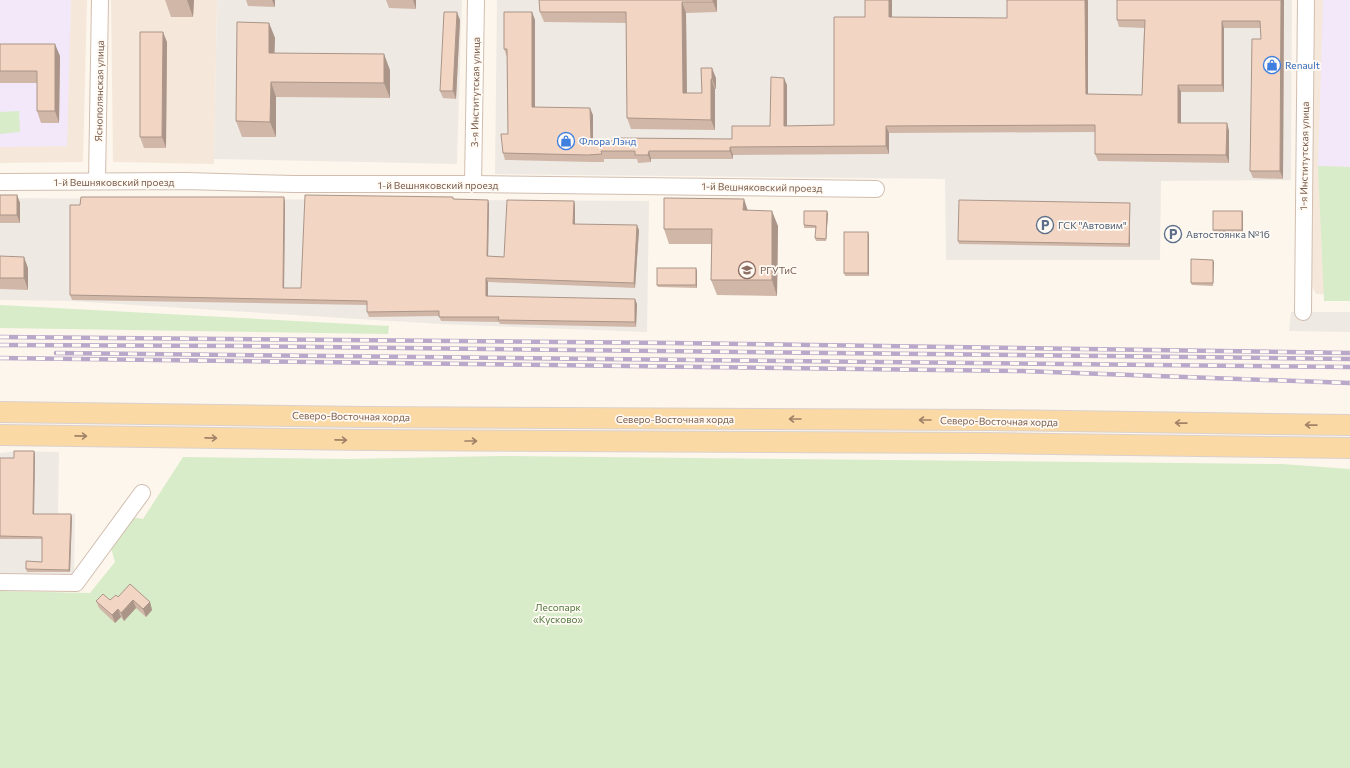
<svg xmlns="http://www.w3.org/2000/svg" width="1350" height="768" viewBox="0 0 1350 768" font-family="Commissioner,sans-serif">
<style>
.residential{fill:#f5e8da}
.industrial{fill:#efe9e4}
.education{fill:#f3e8fa}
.green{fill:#d8ecc9}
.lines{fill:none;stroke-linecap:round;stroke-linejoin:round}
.minor-casing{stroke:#d1beb0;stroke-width:18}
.major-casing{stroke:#dad1cd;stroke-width:22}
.minor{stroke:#fff;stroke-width:16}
.major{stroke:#fbd9a5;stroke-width:20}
.rail-casing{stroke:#b9a8c9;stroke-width:4.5}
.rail{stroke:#fffaf3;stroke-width:3;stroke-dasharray:9;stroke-linecap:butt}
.wall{fill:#d1b7a8}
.shaded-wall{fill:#aa9588}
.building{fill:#f3d5c3;stroke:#aa9588}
.oneway{stroke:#a18267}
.labels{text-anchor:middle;stroke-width:3.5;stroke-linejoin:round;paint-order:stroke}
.shop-label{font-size:10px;fill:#366cbe;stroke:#fffaf3;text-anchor:start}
.street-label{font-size:10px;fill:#7a5c4d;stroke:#fffaf3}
.service-label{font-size:10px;fill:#4e5e75;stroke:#fffaf3;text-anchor:start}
.education-label{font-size:10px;fill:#785e54;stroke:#fffaf3;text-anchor:start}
.park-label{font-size:10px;fill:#537a41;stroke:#fffaf3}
</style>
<rect width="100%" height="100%" fill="#fdf6ec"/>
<!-- residential -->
<g class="residential">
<path d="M 0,0 L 87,0 L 83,162 L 0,163 Z"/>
<path d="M 111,0 L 217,0 L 214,164 L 113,162 Z"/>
<path d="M 1310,0 L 1350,0 L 1350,295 L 1316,294 L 1310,283 Z"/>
</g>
<!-- industrial -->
<g class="industrial">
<path d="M 217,0 L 462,0 L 457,164 L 214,159 Z"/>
<path d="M 497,0 L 1292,0 L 1291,180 L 1161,181 L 1160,260 L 946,260 L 945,179 L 495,174 Z"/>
<path d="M 0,198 L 649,201 L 647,332 L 440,324 L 70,301 L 0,300 Z"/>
<path d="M 1291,312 L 1350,312 L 1350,332 L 1289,331 Z"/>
<path d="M 17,451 L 59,452 L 58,514 L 75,514 L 74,574 L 0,573 L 0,453 Z"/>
</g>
<!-- education -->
<g class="education">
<path d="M 0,0 L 71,0 L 67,146 L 0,147 Z"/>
<path d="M 1323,0 L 1350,0 L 1350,167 L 1318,166 Z"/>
</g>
<!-- green -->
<g class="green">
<path d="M 19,111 L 20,132 L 0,134 L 0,112 Z"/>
<path d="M 1318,166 L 1350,167 L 1350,301 L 1324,301 Z"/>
<path d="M 0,305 L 389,326 L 388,334 L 0,328 Z"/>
<path d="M 500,456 L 1282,464 L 1350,469 L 1350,768 L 0,768 L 0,591 L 90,593 L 115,562 L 110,544 L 132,517 L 143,519 L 183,457 L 349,459 Z"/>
</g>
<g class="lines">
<!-- minor casing -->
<g class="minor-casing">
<g id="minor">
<path d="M 97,181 L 100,0"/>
<path d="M 0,182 L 186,181 L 293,184 L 473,184 L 876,189"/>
<path d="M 473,184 L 476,0"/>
<path d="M 1303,312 L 1306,0"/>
<path d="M 0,582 L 76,583 L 142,493"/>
</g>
</g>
<!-- major casing -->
<g class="major-casing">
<g id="major">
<path d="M 0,412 L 366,417 L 989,420 L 1350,425"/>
<path d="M 0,435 L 367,440 L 986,443 L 1350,448"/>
</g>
</g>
<!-- minor -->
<use href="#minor" class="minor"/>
<!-- major -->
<use href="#major" class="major"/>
<!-- rail casing -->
<g class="rail-casing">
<g id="rail">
<path d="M 0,337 L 671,343 L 1350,353"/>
<path d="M 0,345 L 238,346 L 1350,359"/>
<path d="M 56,353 L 1350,367"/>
<path d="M 0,358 L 1022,371 L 1350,383"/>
</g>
</g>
<!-- rail -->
<use href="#rail" class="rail"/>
</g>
<!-- wall -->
<g class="wall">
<path d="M 165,0 L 194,0 L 193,17 L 171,17 Z"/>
<path d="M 246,0 L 275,0 L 275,7 L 248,6 Z"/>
<path d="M 386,0 L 416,0 L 416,9 L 389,8 Z"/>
<path d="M 717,0 L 717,12 L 686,13 L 687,93 L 702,93 L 701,68 L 716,78 L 716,89 L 715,89 L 715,130 L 631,129 L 627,118 L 626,23 L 544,22 L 540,12 Z"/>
<path d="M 1007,0 L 1088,0 L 1088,94 L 1142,95 L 1144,28 L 1119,27 L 1117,20 L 1117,0 L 1284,0 L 1283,179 L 1253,178 L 1250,171 L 1261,39 L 1261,28 L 1224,28 L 1224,92 L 1181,92 L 1181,123 L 1227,123 L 1229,131 L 1229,163 L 1098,161 L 1095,154 L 1095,132 L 889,133 L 889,154 L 733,155 L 733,159 L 651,159 L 651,162 L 638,163 L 637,159 L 604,159 L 604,162 L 591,162 L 505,160 L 503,153 L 508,134 L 507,57 L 504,49 L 532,12 L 535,20 L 535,107 L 593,115 L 593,140 L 617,141 L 732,139 L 770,126 L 787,85 L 787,126 L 834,125 L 892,17 L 1007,18 Z"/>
<path d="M 460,20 L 456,99 L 443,98 L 440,91 Z"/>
<path d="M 269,23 L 275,38 L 274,53 L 390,70 L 390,98 L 276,97 L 276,137 L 242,137 L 236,121 Z"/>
<path d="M 167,42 L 166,148 L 144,148 L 140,137 Z"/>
<path d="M 0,44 L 60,56 L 59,123 L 41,123 L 37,111 L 37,83 L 0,83 Z"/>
<path d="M 0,195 L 17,195 L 20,203 L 20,223 L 0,223 Z"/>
<path d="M 454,199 L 488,200 L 489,204 L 488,256 L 504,257 L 574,201 L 575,205 L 575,224 L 639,230 L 635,288 L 488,282 L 488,296 L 637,304 L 636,327 L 500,324 L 499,322 L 441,321 L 439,316 L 369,317 L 367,312 L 367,305 L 72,300 L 70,295 L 80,205 L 285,202 L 284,288 L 301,288 Z"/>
<path d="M 1130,203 L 1130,247 L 959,244 L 958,241 Z"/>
<path d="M 748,211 L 778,226 L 777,296 L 717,295 L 711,280 L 712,244 L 669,244 L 664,229 Z"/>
<path d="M 827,211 L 828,214 L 826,241 L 816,241 L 815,238 L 816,228 L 804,228 L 804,225 Z"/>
<path d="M 1242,211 L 1243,213 L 1243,233 L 1214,233 L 1213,230 Z"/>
<path d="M 868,232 L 869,235 L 869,276 L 845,276 L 844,273 Z"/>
<path d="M 0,256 L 28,268 L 28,290 L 0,289 Z"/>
<path d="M 1214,262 L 1213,286 L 1192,285 L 1191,283 Z"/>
<path d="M 697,271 L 697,288 L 658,287 L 657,285 Z"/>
<path d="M 34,451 L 35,454 L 34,514 L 72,517 L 70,572 L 27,572 L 26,569 L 42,562 L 42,539 L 0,539 L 0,458 L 14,458 Z"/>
<path d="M 118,597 L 150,602 L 152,610 L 146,617 L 136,608 L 124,621 L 121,617 L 115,623 L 99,608 L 96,601 L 110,600 Z"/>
</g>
<!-- shaded-wall -->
<g class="shaded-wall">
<path d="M 187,0 L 194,0 L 193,17 Z"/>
<path d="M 272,0 L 275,0 L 275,7 Z"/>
<path d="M 413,0 L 416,0 L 416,9 Z"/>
<path d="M 713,0 L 717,0 L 717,12 L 713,2 Z"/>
<path d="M 889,0 L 892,0 L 892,25 L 889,17 Z"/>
<path d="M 1085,0 L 1088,0 L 1088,102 L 1086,94 Z"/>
<path d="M 1281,0 L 1284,0 L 1283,179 L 1280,171 Z"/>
<path d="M 682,2 L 686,13 L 687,103 L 683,93 Z"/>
<path d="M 457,12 L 460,20 L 456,99 L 453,91 Z"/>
<path d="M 532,12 L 535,20 L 535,114 L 532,107 Z"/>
<path d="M 1222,21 L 1224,28 L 1224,92 L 1222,85 Z"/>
<path d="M 269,23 L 275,38 L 274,69 L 269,53 Z"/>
<path d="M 163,32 L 167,42 L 166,148 L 162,137 Z"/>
<path d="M 55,44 L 60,56 L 59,123 L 55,111 Z"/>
<path d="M 384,54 L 390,70 L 390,98 L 384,83 Z"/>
<path d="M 712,68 L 716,78 L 716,89 L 712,79 Z"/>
<path d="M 784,78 L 787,85 L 787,133 L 784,126 Z"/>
<path d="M 711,79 L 715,89 L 715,130 L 711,120 Z"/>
<path d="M 271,82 L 276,97 L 276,137 L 270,122 Z"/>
<path d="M 1178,85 L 1181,92 L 1181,130 L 1178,123 Z"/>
<path d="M 590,108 L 593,115 L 593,148 L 591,140 Z"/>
<path d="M 1227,123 L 1229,131 L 1229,163 L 1226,155 Z"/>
<path d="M 886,126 L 889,133 L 889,154 L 886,146 Z"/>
<path d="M 730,147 L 733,155 L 733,159 L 730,151 Z"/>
<path d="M 649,151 L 651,159 L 651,162 L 648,155 Z"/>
<path d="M 17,195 L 20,203 L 20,223 L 17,215 Z"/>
<path d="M 284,197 L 285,202 L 284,292 L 283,288 Z"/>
<path d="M 744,199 L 749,214 L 743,210 Z"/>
<path d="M 488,200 L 489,204 L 488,261 L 487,256 Z"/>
<path d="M 574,201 L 575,205 L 575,229 L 573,224 Z"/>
<path d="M 1130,203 L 1130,247 L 1129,244 Z"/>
<path d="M 772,211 L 778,226 L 777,296 L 772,280 Z"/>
<path d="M 827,211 L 828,214 L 826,241 L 826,239 Z"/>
<path d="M 1242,211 L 1243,213 L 1243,233 L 1242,230 Z"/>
<path d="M 637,225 L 639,230 L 635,288 L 634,283 Z"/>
<path d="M 868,232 L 869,235 L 869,276 L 868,273 Z"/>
<path d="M 24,257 L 28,268 L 28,290 L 24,278 Z"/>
<path d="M 1213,260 L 1214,262 L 1213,286 Z"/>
<path d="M 696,268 L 697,271 L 697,288 L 696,285 Z"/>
<path d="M 486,278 L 488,282 L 488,301 L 486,296 Z"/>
<path d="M 635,299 L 637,304 L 636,327 L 635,322 Z"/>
<path d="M 34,451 L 35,454 L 34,517 L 33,514 Z"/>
<path d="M 71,514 L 72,517 L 70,572 L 69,570 Z"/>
<path d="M 133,600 L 136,608 L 124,621 L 121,613 Z"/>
<path d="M 150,602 L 152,610 L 146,617 L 143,609 Z"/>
<path d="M 118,609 L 121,617 L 115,623 L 112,615 Z"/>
</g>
<!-- building -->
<g class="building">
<path d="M 539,0 L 713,0 L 713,2 L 682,2 L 683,93 L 702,93 L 701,68 L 712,68 L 712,79 L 711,79 L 711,120 L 627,118 L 626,12 L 540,12 Z"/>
<path d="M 865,0 L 889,0 L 889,17 L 1007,18 L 1007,0 L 1085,0 L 1086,94 L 1142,95 L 1145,20 L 1117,20 L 1117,0 L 1281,0 L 1280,171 L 1250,171 L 1252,39 L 1261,39 L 1260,21 L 1222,21 L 1222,85 L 1178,85 L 1178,123 L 1227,123 L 1226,155 L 1095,154 L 1095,125 L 886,126 L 886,146 L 730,147 L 730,151 L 649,151 L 648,155 L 635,155 L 635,151 L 601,151 L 602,154 L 588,155 L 503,153 L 501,134 L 508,134 L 507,49 L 504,49 L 504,12 L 532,12 L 532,107 L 590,108 L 591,140 L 617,141 L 617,138 L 732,139 L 732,126 L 770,126 L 771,77 L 784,78 L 784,126 L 834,125 L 834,17 L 865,17 Z"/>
<path d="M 444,12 L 457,12 L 453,91 L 440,91 Z"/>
<path d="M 237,22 L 269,23 L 269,53 L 384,54 L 384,83 L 271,82 L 270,122 L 236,121 Z"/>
<path d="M 140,32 L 163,32 L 162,137 L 140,137 Z"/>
<path d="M 0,44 L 55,44 L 55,111 L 37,111 L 37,71 L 0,71 Z"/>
<rect x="0" y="195" width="17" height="20"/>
<path d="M 305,195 L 453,197 L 453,199 L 488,200 L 487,256 L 504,257 L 507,200 L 574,201 L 573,224 L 637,225 L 634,283 L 486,278 L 486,296 L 635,299 L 635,322 L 498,320 L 499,317 L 439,317 L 439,311 L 367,312 L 367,301 L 70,295 L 70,205 L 80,205 L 81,197 L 284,197 L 283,288 L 301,288 Z"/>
<path d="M 664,198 L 744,199 L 743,210 L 772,211 L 772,280 L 711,280 L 712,229 L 664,229 Z"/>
<path d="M 959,200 L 1130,203 L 1129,244 L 958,241 Z"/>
<path d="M 804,211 L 827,211 L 826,239 L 815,238 L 816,226 L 804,225 Z"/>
<rect x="1213" y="211" width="29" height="19"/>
<rect x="844" y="232" width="24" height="41"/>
<path d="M 0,256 L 24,257 L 24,278 L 0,278 Z"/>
<path d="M 1191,259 L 1213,260 L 1213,283 L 1191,283 Z"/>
<rect x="657" y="268" width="39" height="17"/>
<path d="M 14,451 L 34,451 L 33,514 L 71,514 L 69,570 L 26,569 L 26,561 L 42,562 L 42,537 L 0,536 L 0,458 L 14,458 Z"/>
<path d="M 130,584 L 150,602 L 143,609 L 133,600 L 121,613 L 118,609 L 112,615 L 96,601 L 103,594 L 110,600 L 116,595 L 118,597 Z"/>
</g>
<!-- one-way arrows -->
<defs><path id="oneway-shaft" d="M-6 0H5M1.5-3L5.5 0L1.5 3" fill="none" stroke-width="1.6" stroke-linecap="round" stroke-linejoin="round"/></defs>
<g class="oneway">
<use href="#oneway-shaft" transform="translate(795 419) rotate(-180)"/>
<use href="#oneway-shaft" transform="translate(925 420) rotate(-180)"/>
<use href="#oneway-shaft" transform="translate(1181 423) rotate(-179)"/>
<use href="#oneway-shaft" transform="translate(1311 425) rotate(-179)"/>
<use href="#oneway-shaft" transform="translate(81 436) rotate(1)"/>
<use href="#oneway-shaft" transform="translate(211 438) rotate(1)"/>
<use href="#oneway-shaft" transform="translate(341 440) rotate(1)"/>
<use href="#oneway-shaft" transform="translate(471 441)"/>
</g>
<!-- icons -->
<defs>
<g id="shop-ring" transform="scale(0.9)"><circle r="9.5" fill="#fffaf3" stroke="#3f7fe0" stroke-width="1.5"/><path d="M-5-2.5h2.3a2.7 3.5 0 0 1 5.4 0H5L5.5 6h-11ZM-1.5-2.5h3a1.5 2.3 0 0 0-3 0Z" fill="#3f7fe0"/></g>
<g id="parking-ring" transform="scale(0.9)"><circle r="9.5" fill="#fffaf3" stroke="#5c6f8a" stroke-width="1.5"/><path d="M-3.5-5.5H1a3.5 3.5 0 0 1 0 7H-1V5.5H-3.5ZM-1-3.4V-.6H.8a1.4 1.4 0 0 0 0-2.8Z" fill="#5c6f8a"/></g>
<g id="university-ring" transform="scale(0.9)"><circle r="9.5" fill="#fffaf3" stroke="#8d6e63" stroke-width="1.5"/><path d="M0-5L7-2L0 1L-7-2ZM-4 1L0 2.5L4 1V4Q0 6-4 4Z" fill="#8d6e63"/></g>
</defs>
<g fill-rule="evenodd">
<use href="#shop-ring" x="1272" y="65"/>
<use href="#shop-ring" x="566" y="141"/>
<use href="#parking-ring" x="1045" y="225"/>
<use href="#parking-ring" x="1173" y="234"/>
<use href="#university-ring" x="747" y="270"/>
</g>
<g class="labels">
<!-- shop labels -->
<g class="shop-label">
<text x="1285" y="69">Renault</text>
<text x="579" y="145">Флора Лэнд</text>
</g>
<!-- street labels -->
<g class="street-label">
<text transform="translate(99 91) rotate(-89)" y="4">Яснополянская улица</text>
<text transform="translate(475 92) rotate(-89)" y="4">3-я Институтская улица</text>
<text transform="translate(1304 156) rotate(-89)" y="4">1-я Институтская улица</text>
<text x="114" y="186">1-й Вешняковский проезд</text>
<text x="438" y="189">1-й Вешняковский проезд</text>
<text transform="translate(762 187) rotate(1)" y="4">1-й Вешняковский проезд</text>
<text transform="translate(351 416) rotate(1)" y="4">Северо-Восточная хорда</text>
<text x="675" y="423">Северо-Восточная хорда</text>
<text transform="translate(999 421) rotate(1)" y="4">Северо-Восточная хорда</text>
</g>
<!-- service labels -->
<g class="service-label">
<text x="1058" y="229">ГСК "Автовим"</text>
<text x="1186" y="238">Автостоянка №16</text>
</g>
<!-- education labels -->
<g class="education-label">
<text x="760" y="274">РГУТиС</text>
</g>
<!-- park labels -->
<g class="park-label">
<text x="558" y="611">Лесопарк<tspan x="558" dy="12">«Кусково»</tspan></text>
</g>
</g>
</svg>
